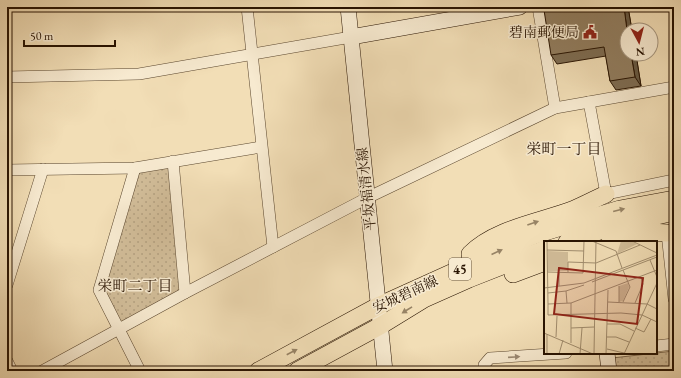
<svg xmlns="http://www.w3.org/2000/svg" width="681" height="378" viewBox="0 0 681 378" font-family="'EB Garamond','Noto Serif JP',serif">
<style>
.park{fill:url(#park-dots);stroke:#7c674c}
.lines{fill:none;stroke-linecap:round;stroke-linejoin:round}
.street-casing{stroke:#5a462e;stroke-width:12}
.secondary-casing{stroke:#281301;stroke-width:16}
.primary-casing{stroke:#281301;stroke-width:18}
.street{stroke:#f7ead0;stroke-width:11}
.secondary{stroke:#f7ead0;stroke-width:15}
.primary{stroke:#f2deb6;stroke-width:17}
.wall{fill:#7d6c52;stroke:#281301}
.shaded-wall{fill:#665842;stroke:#281301}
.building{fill:#917d5f;stroke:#281301}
.oneway{fill:#978365}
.oneway2{fill:#9a8973}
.labels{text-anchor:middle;stroke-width:3;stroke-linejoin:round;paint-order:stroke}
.shield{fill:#f7ead0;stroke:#66543f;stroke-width:1}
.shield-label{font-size:13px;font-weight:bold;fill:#281301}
.poi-label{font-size:14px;fill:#281301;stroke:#f7ead0;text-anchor:end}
.street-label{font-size:14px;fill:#281301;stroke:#f7ead0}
.neighbourhood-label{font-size:15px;fill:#281301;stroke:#f7ead0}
.inset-road{fill:none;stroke:#a18d6e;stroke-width:1}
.view{fill:#8f2418;fill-opacity:0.15;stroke:#8f2418;stroke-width:2}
.inset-edge{fill:none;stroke:#281301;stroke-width:2}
</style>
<defs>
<pattern id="park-dots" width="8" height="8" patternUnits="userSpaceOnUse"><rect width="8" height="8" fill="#d0bb97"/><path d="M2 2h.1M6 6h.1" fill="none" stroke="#b3a080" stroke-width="1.8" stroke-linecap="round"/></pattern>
</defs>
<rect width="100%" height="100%" fill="#f2deb6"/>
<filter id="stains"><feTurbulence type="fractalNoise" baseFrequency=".005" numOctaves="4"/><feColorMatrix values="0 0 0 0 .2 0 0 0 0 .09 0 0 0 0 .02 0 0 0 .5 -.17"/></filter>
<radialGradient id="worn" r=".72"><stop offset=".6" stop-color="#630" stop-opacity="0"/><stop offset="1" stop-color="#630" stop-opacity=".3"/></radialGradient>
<!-- park -->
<g class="park">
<path d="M 170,164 L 183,291 L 119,324 L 102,289 L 138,171 Z"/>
<path d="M 674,351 L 674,371 L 614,371 L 612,358 Z"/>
</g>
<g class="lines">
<!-- street casing -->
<g class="street-casing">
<g id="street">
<path d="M 247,7 L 273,247"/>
<path d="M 538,7 L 555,108"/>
<path d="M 7,77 L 139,74 L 351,37"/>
<path d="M 589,102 L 606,194 L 674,180"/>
<path d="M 173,161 L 185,293"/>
<path d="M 135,168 L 99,290 L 140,371"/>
<path d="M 7,170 L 135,168 L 261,147"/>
<path d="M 674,232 L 667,233 L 674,299"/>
<path d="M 7,285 L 43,169"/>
<path d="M 656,346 L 674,344"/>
<path d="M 7,361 L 12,371"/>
<path d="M 42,371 L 185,293 L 367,198 L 555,108 L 674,87"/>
<path d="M 485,371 L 484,365 L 490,358 L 566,353"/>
</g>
</g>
<!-- secondary casing -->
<g class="secondary-casing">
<g id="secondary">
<path d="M 348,7 L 385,371"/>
<path d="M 351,37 L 520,7"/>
<path d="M 607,353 L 609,371"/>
</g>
</g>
<!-- primary casing -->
<g class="primary-casing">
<g id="primary">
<path d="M 567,242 L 618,225 L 674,212"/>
<path d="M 610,242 L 651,232 L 667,233"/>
<path d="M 471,264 L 470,254 C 494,229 540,222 572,210 C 584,205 595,199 606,194"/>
<path d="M 513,274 L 545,262"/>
<path d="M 258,371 L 378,306 L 535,235 L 620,209 L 674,199"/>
<path d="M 297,371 L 380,326 L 424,299 L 469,279 L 545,249"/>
</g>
</g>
<!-- street -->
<use href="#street" class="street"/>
<!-- secondary -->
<use href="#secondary" class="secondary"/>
<!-- primary -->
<use href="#primary" class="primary"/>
</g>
<!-- wall -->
<path class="wall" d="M 628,7 L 641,86 L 616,90 L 610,81 L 606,56 L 557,64 L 551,55 Z"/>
<!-- shaded-wall -->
<g class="shaded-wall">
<path d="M 624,7 L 628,7 L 632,30 L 627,30 Z"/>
<path d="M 631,54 L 636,54 L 641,86 L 635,77 Z"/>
</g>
<!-- building -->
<path class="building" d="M 564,7 L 624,7 L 627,30 L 627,54 L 631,54 L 635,77 L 610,81 L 604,47 L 551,55 L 544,10 Z"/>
<!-- one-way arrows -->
<defs><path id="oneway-solid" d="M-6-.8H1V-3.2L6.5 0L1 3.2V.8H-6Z"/></defs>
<g class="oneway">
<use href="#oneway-solid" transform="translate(619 210) rotate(-14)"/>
<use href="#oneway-solid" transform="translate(533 223) rotate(-19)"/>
<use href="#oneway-solid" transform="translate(497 252) rotate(-24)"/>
<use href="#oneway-solid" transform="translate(407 310) rotate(148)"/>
<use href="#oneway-solid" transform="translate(292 352) rotate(-28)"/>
</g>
<use class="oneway2" href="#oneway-solid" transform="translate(514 357) rotate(-4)"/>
<!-- icons -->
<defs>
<g id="civic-bare" transform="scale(1.08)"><path d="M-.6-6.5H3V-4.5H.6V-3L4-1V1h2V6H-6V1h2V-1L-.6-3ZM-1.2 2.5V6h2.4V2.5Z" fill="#8f2418" stroke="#f7ead0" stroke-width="2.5" paint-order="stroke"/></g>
</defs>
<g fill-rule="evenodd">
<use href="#civic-bare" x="590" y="32"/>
</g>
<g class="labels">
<!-- shield labels -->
<rect class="shield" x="449" y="258" width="22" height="22" rx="3"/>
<g class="shield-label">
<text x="460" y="274">45</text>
</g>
<!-- poi labels -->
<g class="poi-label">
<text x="579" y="37">碧南郵便局</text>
</g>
<!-- street labels -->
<g class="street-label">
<text transform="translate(366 189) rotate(-96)" y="5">平坂福清水線</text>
<text transform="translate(405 294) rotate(-25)" y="5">安城碧南線</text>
</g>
<!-- neighbourhood labels -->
<g class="neighbourhood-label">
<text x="564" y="154">栄町一丁目</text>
<text x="135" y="291">栄町二丁目</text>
</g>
</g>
<!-- overview -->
<g transform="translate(544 241)">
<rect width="113" height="113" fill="#f2deb6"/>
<path d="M 77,0 L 87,0 L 93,3 L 73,13 ZM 4,10 L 24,11 L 24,30 L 4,30 ZM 84,42 L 85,46 L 79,60 L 75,61 L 75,45 Z" fill="#d0bb97"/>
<path class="inset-road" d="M 3,0 L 4,63M 48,0 L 72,10 L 78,27M 88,0 L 113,12M 3,9 L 40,10M 106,19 L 113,36M 79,29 L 86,46 L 79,61M 113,29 L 27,62 L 4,63 L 4,74 L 77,72 L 98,74 L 113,81M 3,31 L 39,32 L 40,0M 24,31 L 24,21 L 52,22 L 96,4M 48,41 L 113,16M 15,45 L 15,31M 0,47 L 40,42 L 113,14M 22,50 L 40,44M 4,52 L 22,50 L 23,62M 64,61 L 103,63 L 113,68M 75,61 L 75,45M 27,62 L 27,102M 91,62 L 99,43 L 97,36M 63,83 L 76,83 L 90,90M 27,87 L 50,86M 91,87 L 100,91 L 107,78M 0,92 L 49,113M 12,96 L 13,75M 63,96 L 72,96 L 85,101M 63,108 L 80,112M 3,113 L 3,93M 15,113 L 19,99M 36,113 L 38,87M 50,113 L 52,0M 62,113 L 64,49M 80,113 L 113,42"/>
<path class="view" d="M 15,27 L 99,37 L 93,83 L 10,73 Z"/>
<rect width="113" height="113" class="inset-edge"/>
</g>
<!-- margin -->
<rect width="681" height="378" fill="none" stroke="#f2deb6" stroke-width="24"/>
<rect x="8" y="8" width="665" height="362" fill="none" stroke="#281301" stroke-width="2"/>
<rect x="12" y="12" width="657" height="354" fill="none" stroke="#281301"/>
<!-- north arrow -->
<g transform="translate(639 42) rotate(173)"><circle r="19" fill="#f7ead0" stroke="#a4947d"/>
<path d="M0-3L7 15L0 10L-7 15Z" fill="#8f2418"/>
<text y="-6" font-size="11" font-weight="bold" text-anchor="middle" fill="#281301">N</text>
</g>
<!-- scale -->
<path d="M24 40v6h91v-6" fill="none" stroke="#281301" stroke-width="2"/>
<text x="30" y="40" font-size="12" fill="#281301" stroke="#f7ead0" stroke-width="3" paint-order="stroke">50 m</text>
<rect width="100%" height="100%" filter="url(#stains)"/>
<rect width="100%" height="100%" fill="url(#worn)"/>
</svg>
